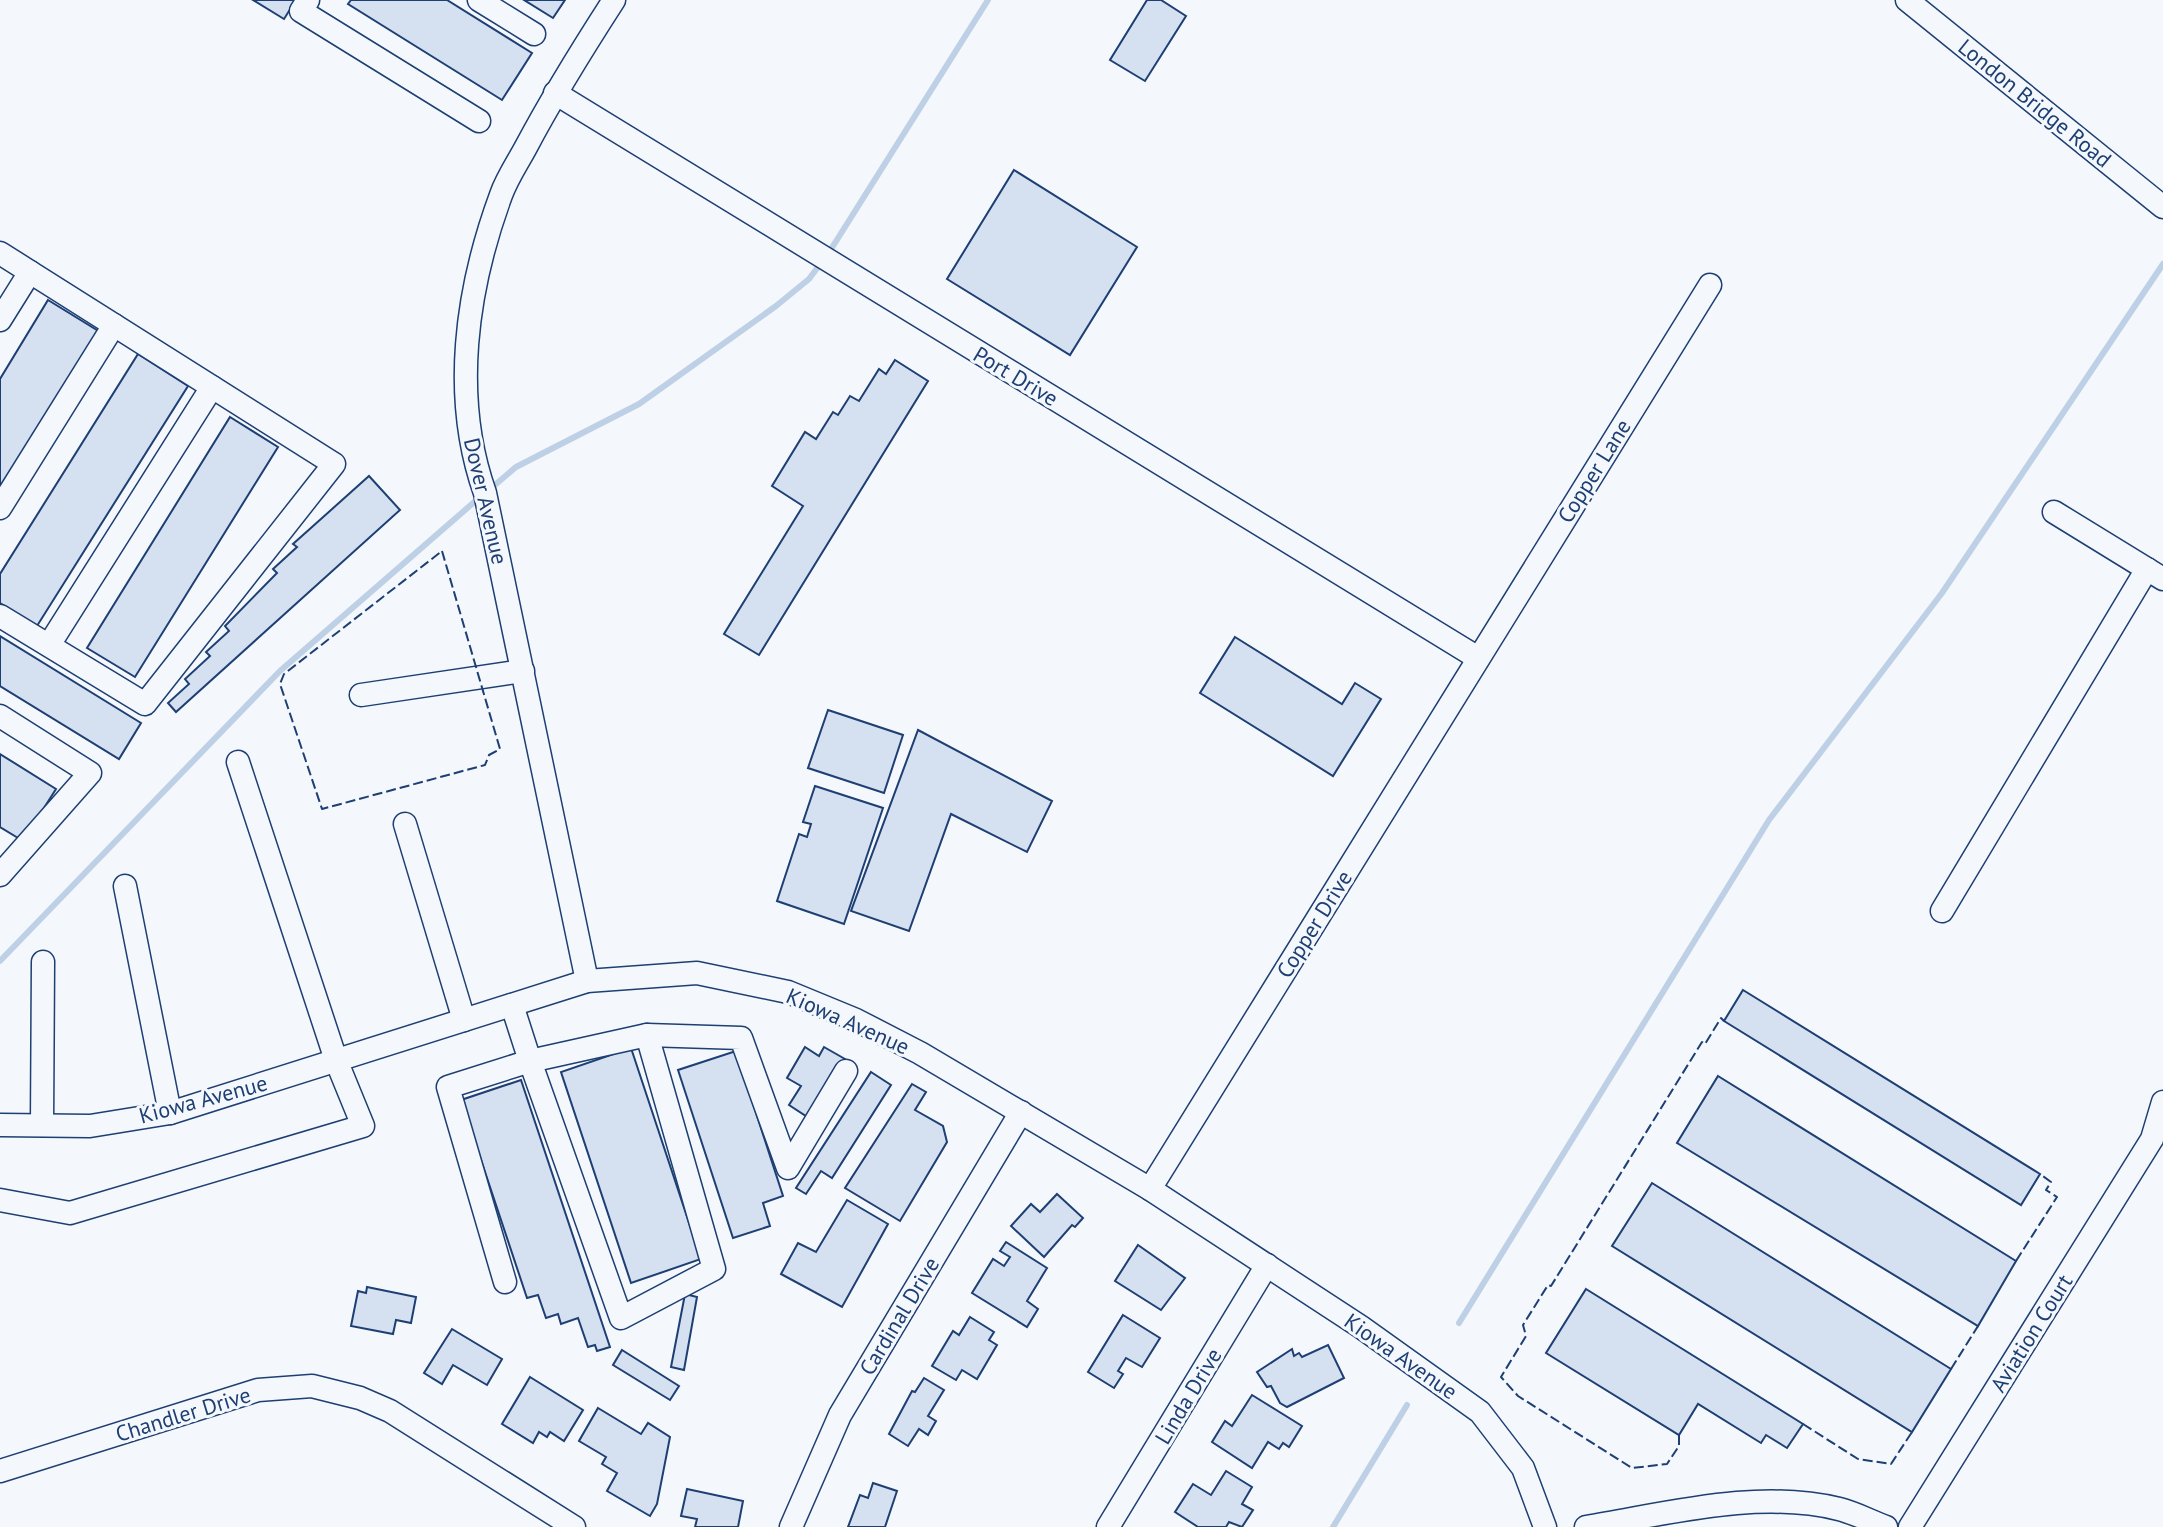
<svg xmlns="http://www.w3.org/2000/svg" width="2163" height="1527" viewBox="0 0 2163 1527" font-family="'PT Sans',sans-serif">
<style>
.lines{fill:none;stroke-linecap:round;stroke-linejoin:round}
.stream{stroke:#bed0e5;stroke-width:6}
.building{fill:#d5e0f0;stroke:#1d3f73;stroke-width:2}
.minor-casing{stroke:#1d3f73;stroke-width:25}
.minor{stroke:#f4f7fb;stroke-width:22}
.fence{stroke:#1d3f73;stroke-width:2;stroke-dasharray:10 4;stroke-linecap:butt}
.labels{text-anchor:middle;stroke-width:6;stroke-linejoin:round;paint-order:stroke}
.street-label{font-size:22px;fill:#1d3f73;stroke:#f4f7fb}
</style>
<rect width="100%" height="100%" fill="#f4f7fb"/>
<g class="lines">
<!-- stream -->
<g class="stream">
<path d="M 828,254 L 988,0"/>
<path d="M 489,490 L 516,467 L 639,404 L 776,306 L 809,279 L 821,263"/>
<path d="M 0,961 L 280,671 L 480,497"/>
<path d="M 1459,1323 L 1769,820 L 1942,593 L 2163,264"/>
<path d="M 1333,1527 L 1407,1405"/>
</g>
</g>
<!-- building -->
<g class="building">
<path d="M 253,0 L 296,0 L 284,19 Z"/>
<path d="M 351,0 L 447,0 L 532,53 L 502,100 L 348,4 Z"/>
<path d="M 524,0 L 565,0 L 553,18 Z"/>
<path d="M 1147,0 L 1161,0 L 1186,16 L 1145,81 L 1110,60 Z"/>
<path d="M 1014,170 L 1137,247 L 1070,355 L 947,279 Z"/>
<path d="M 48,300 L 100,332 L 0,495 L 0,379 Z"/>
<path d="M 138,354 L 188,386 L 37,626 L 0,603 L 0,574 Z"/>
<path d="M 895,360 L 928,381 L 759,655 L 724,634 L 803,506 L 772,486 L 805,432 L 816,439 L 833,412 L 838,415 L 850,396 L 859,401 L 879,369 L 886,374 Z"/>
<path d="M 230,417 L 278,447 L 135,677 L 87,648 Z"/>
<path d="M 369,476 L 400,510 L 176,712 L 168,703 L 189,684 L 185,679 L 210,656 L 206,652 L 229,631 L 225,626 L 277,573 L 273,569 L 297,547 L 293,544 Z"/>
<path d="M 0,636 L 141,723 L 119,759 L 0,686 Z"/>
<path d="M 1235,637 L 1342,704 L 1355,683 L 1381,699 L 1333,776 L 1200,693 Z"/>
<path d="M 828,710 L 903,735 L 884,793 L 808,768 Z"/>
<path d="M 918,730 L 1052,801 L 1027,852 L 951,814 L 909,931 L 851,911 Z"/>
<path d="M 0,754 L 56,789 L 23,841 L 0,827 Z"/>
<path d="M 815,786 L 883,808 L 844,924 L 777,901 L 799,834 L 807,837 L 811,824 L 803,822 Z"/>
<path d="M 1743,990 L 2040,1174 L 2021,1205 L 1724,1021 Z"/>
<path d="M 805,1047 L 819,1056 L 824,1047 L 845,1059 L 809,1118 L 789,1105 L 801,1086 L 787,1078 Z"/>
<path d="M 631,1048 L 701,1259 L 631,1283 L 561,1072 Z"/>
<path d="M 736,1051 L 783,1196 L 763,1203 L 770,1226 L 733,1238 L 678,1070 Z"/>
<path d="M 871,1072 L 891,1085 L 832,1178 L 821,1171 L 806,1194 L 796,1188 Z"/>
<path d="M 1718,1076 L 2016,1261 L 1978,1326 L 1677,1143 Z"/>
<path d="M 521,1080 L 610,1347 L 597,1351 L 595,1345 L 588,1347 L 578,1318 L 561,1324 L 558,1314 L 546,1318 L 538,1295 L 527,1298 L 461,1100 Z"/>
<path d="M 912,1084 L 926,1092 L 915,1110 L 943,1126 L 947,1142 L 900,1221 L 845,1188 Z"/>
<path d="M 1652,1183 L 1951,1369 L 1912,1432 L 1612,1246 Z"/>
<path d="M 1057,1194 L 1083,1218 L 1075,1227 L 1072,1225 L 1044,1257 L 1011,1226 L 1031,1204 L 1040,1212 Z"/>
<path d="M 847,1200 L 888,1224 L 842,1307 L 781,1274 L 798,1243 L 816,1252 Z"/>
<path d="M 1006,1242 L 1047,1268 L 1027,1301 L 1038,1309 L 1027,1327 L 972,1293 L 993,1259 L 1004,1266 L 1010,1257 L 1000,1251 Z"/>
<path d="M 1138,1245 L 1185,1278 L 1161,1310 L 1115,1281 Z"/>
<path d="M 367,1287 L 416,1297 L 411,1323 L 396,1320 L 393,1334 L 351,1326 L 358,1291 L 366,1293 Z"/>
<path d="M 1586,1289 L 1803,1424 L 1787,1448 L 1766,1435 L 1761,1443 L 1698,1404 L 1679,1435 L 1546,1353 Z"/>
<path d="M 685,1294 L 697,1297 L 684,1370 L 671,1367 Z"/>
<path d="M 1123,1315 L 1160,1338 L 1142,1367 L 1126,1358 L 1118,1371 L 1123,1374 L 1114,1388 L 1088,1372 Z"/>
<path d="M 970,1317 L 994,1332 L 989,1340 L 997,1345 L 977,1379 L 962,1370 L 956,1380 L 932,1366 L 953,1331 L 959,1335 Z"/>
<path d="M 452,1329 L 502,1359 L 487,1385 L 453,1365 L 442,1384 L 424,1373 Z"/>
<path d="M 1328,1345 L 1344,1378 L 1287,1407 L 1280,1403 L 1271,1386 L 1267,1387 L 1257,1372 L 1292,1349 L 1294,1356 L 1299,1353 L 1302,1357 Z"/>
<path d="M 622,1350 L 679,1386 L 670,1400 L 613,1365 Z"/>
<path d="M 530,1377 L 583,1410 L 564,1441 L 550,1432 L 547,1437 L 539,1432 L 533,1443 L 502,1424 Z"/>
<path d="M 924,1378 L 944,1390 L 928,1416 L 936,1421 L 928,1435 L 919,1429 L 908,1446 L 889,1434 L 912,1391 L 915,1392 Z"/>
<path d="M 1252,1395 L 1302,1426 L 1289,1447 L 1283,1443 L 1279,1449 L 1268,1442 L 1252,1468 L 1212,1442 L 1225,1421 L 1232,1426 Z"/>
<path d="M 598,1408 L 641,1434 L 648,1423 L 670,1437 L 657,1504 L 650,1516 L 607,1491 L 617,1473 L 602,1464 L 606,1457 L 579,1441 Z"/>
<path d="M 1226,1471 L 1252,1487 L 1242,1504 L 1253,1510 L 1242,1527 L 1229,1522 L 1226,1527 L 1198,1527 L 1175,1512 L 1193,1484 L 1211,1495 Z"/>
<path d="M 873,1483 L 897,1491 L 885,1527 L 848,1527 L 860,1495 L 868,1498 Z"/>
<path d="M 687,1489 L 743,1501 L 738,1527 L 695,1527 L 697,1519 L 681,1516 Z"/>
</g>
<g class="lines">
<!-- minor casing -->
<g class="minor-casing">
<g id="minor">
<path d="M 308,0 L 301,11 L 479,121"/>
<path d="M 479,0 L 534,34"/>
<path d="M 1907,0 L 2163,207"/>
<path d="M 555,93 L 1478,658"/>
<path d="M 0,253 L 30,272 L 0,320"/>
<path d="M 0,508 L 114,325"/>
<path d="M 2054,512 L 2163,579"/>
<path d="M 0,616 L 145,704 L 334,464 L 30,272"/>
<path d="M 49,645 L 212,387"/>
<path d="M 361,695 L 523,671"/>
<path d="M 0,716 L 90,773 L 0,875"/>
<path d="M 405,824 L 464,1020"/>
<path d="M 125,886 L 170,1113"/>
<path d="M 1942,911 L 2147,569"/>
<path d="M 587,981 L 485,493 C 451,397 466,290 501,195 C 507,178 518,162 526,147 C 553,96 583,48 614,0"/>
<path d="M 647,1035 L 714,1269 L 621,1318 L 530,1061 Z"/>
<path d="M 647,1035 L 741,1038 L 788,1168 L 846,1071"/>
<path d="M 0,1125 L 90,1126 L 170,1113 L 587,981 L 697,973 L 788,992 L 856,1020 L 920,1053 L 1150,1189 L 1361,1327 L 1480,1412 L 1523,1468 L 1545,1527"/>
<path d="M 42,1125 L 43,962"/>
<path d="M 1150,1189 L 1710,285"/>
<path d="M 0,1200 L 70,1213 L 363,1126 L 336,1060 L 238,762"/>
<path d="M 505,1282 L 448,1087 L 530,1061 L 512,1005"/>
<path d="M 0,1471 L 258,1390 L 312,1386 L 360,1398 L 390,1411 L 574,1527"/>
<path d="M 791,1527 L 840,1415 L 1021,1112"/>
<path d="M 1108,1527 L 1267,1265"/>
<path d="M 1586,1527 C 1667,1514 1757,1489 1839,1509 C 1855,1513 1870,1521 1886,1527"/>
<path d="M 1910,1527 L 2152,1139 L 2163,1102"/>
</g>
</g>
<!-- minor -->
<use href="#minor" class="minor"/>
<!-- fence -->
<g class="fence">
<path d="M 442,551 L 500,749 L 489,755 L 485,765 L 322,809 L 280,684 L 284,674 Z"/>
<path d="M 2016,1261 L 2057,1197 L 2046,1190 L 2051,1182 L 2040,1174"/>
<path d="M 1951,1369 L 1978,1326"/>
<path d="M 1803,1424 L 1858,1459 L 1891,1464 L 1912,1432"/>
<path d="M 1679,1435 L 1679,1446 L 1667,1464 L 1632,1468 L 1518,1396 L 1501,1377 L 1526,1336 L 1523,1325 L 1548,1285 L 1551,1286 L 1702,1042 L 1705,1044 L 1721,1018 L 1724,1021"/>
</g>
</g>
<g class="labels">
<!-- street labels -->
<g class="street-label">
<text transform="translate(2035 103) rotate(39)" y="8">London Bridge Road</text>
<text transform="translate(1016 376) rotate(31)" y="8">Port Drive</text>
<text transform="translate(1594 471) rotate(-58)" y="8">Copper Lane</text>
<text transform="translate(486 501) rotate(77)" y="8">Dover Avenue</text>
<text transform="translate(1314 924) rotate(-58)" y="8">Copper Drive</text>
<text transform="translate(848 1021) rotate(24)" y="8">Kiowa Avenue</text>
<text transform="translate(203 1099) rotate(-15)" y="8">Kiowa Avenue</text>
<text transform="translate(899 1316) rotate(-59)" y="8">Cardinal Drive</text>
<text transform="translate(2031 1333) rotate(-58)" y="8">Aviation Court</text>
<text transform="translate(1401 1356) rotate(35)" y="8">Kiowa Avenue</text>
<text transform="translate(1188 1396) rotate(-59)" y="8">Linda Drive</text>
<text transform="translate(183 1414) rotate(-17)" y="8">Chandler Drive</text>
</g>
</g>
</svg>
